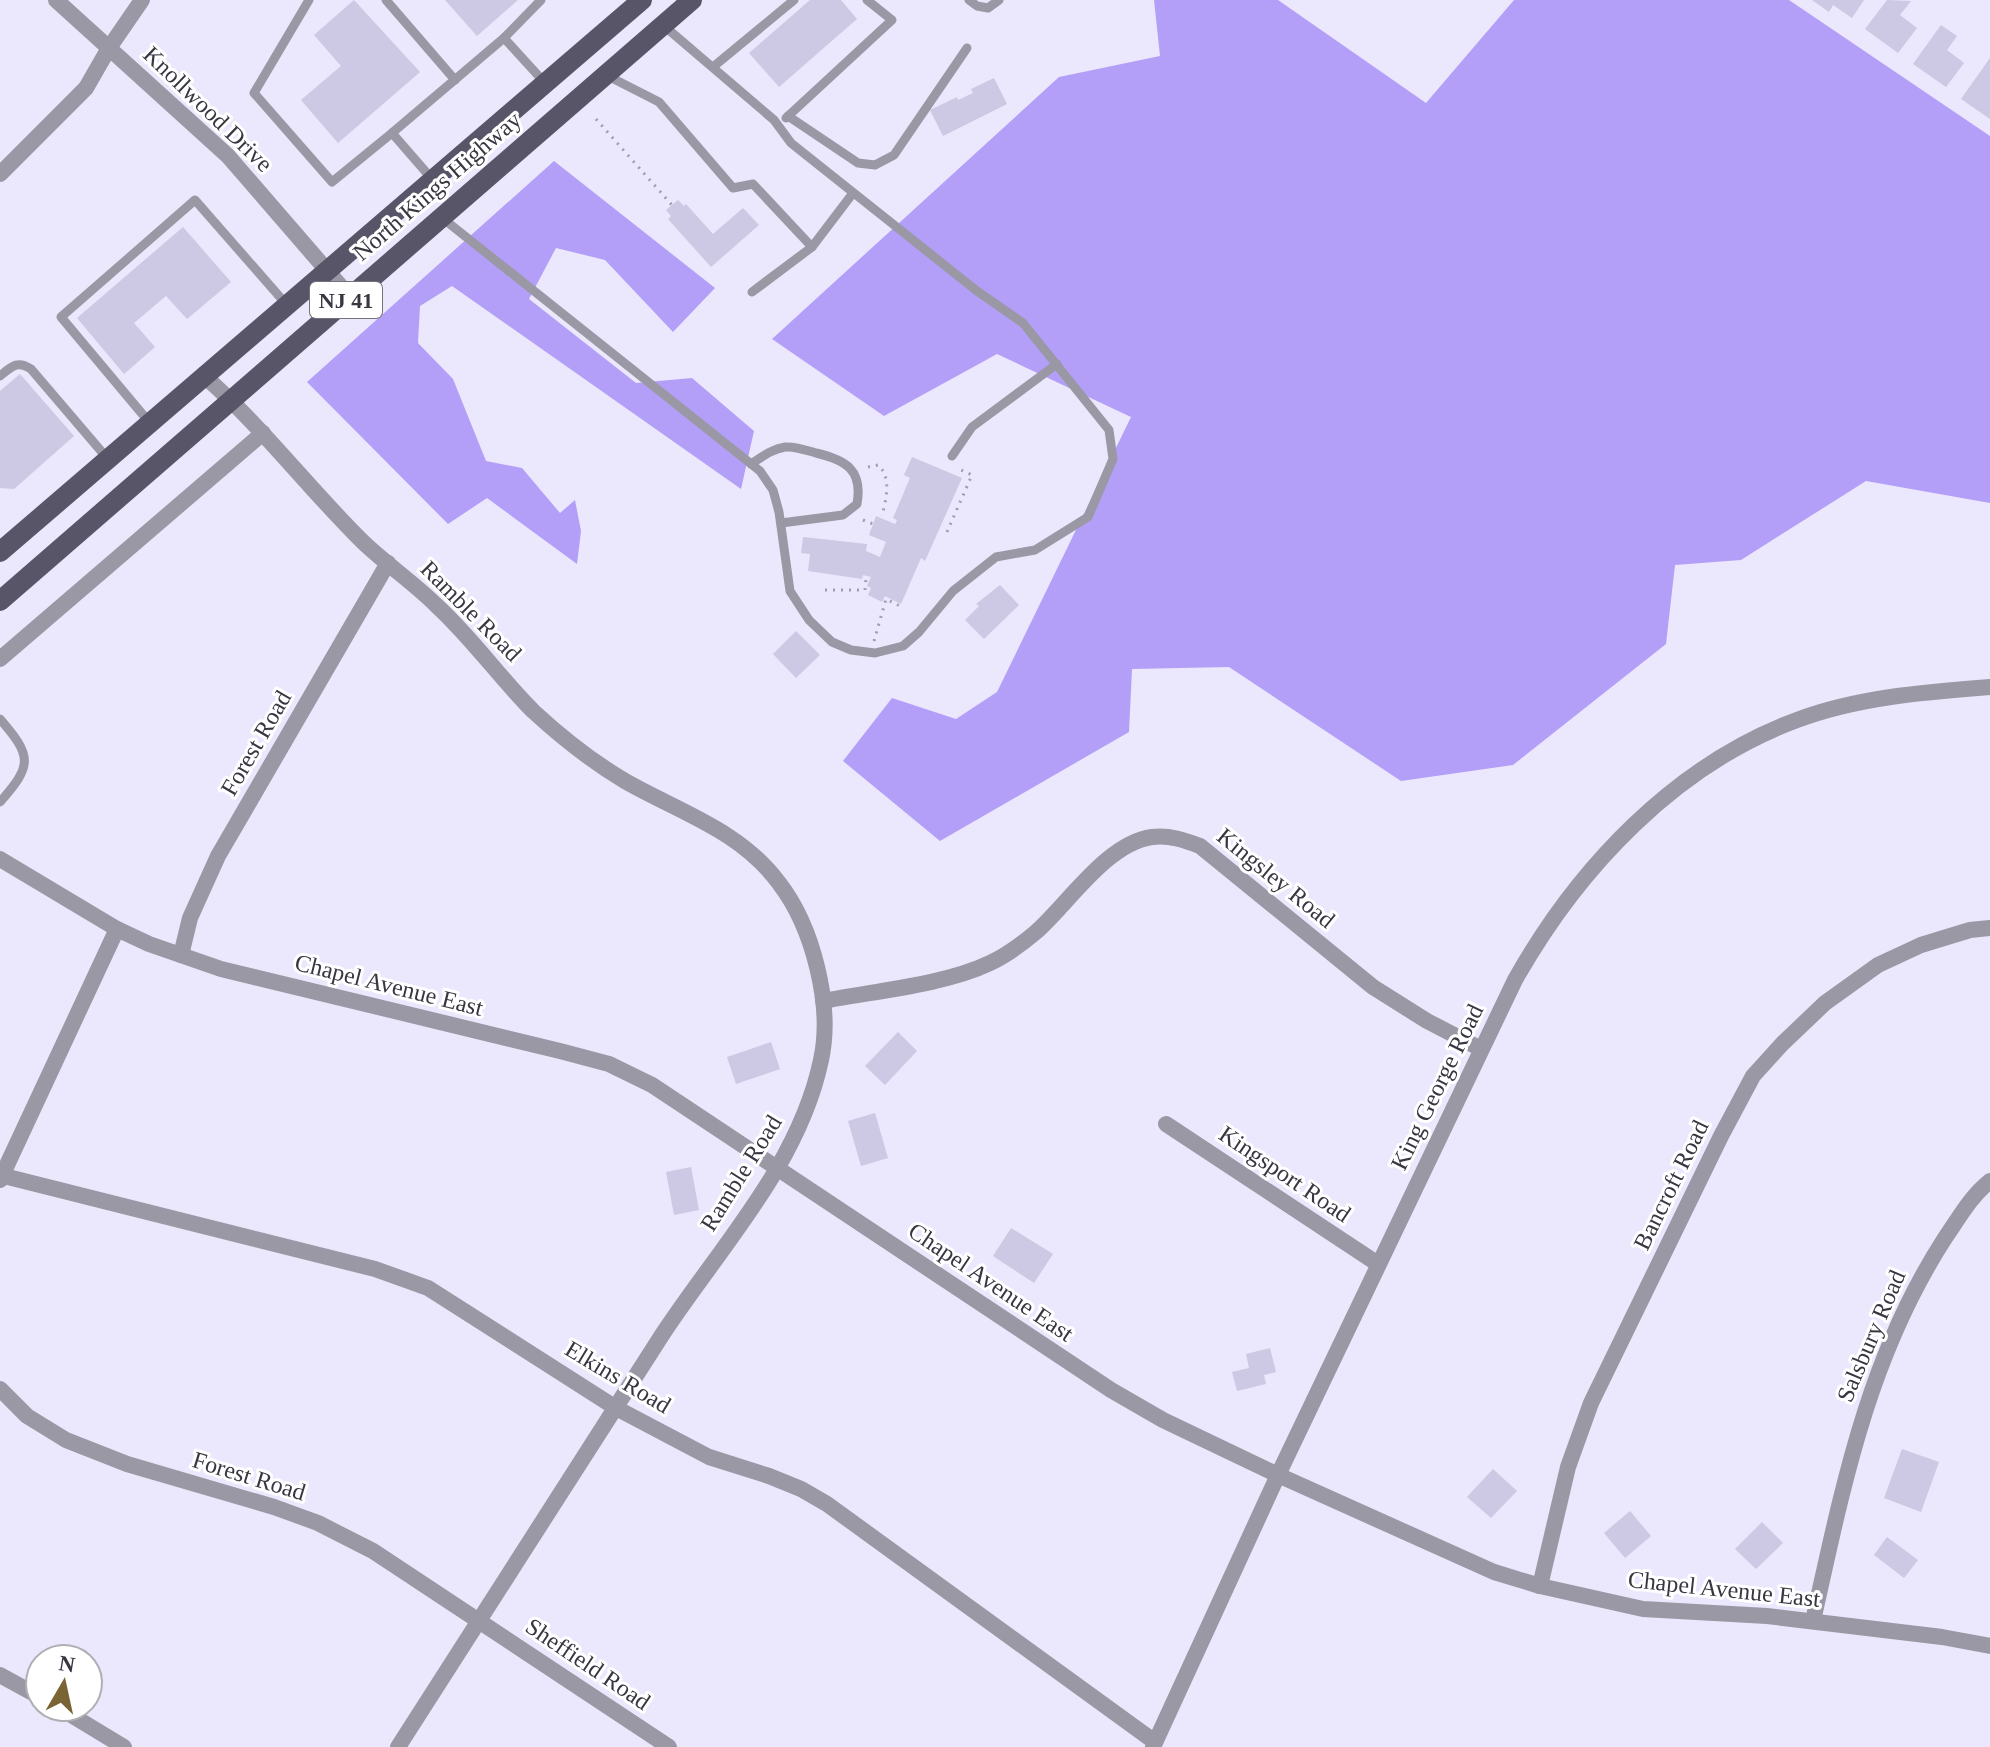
<svg xmlns="http://www.w3.org/2000/svg" width="1990" height="1747" viewBox="0 0 1990 1747" font-family="Georgia,serif">
<style>
.forest{fill:#b49ff8}
.building{fill:#cdc8e3}
.lines{fill:none;stroke-linecap:round;stroke-linejoin:round}
.path{stroke:#a09dae;stroke-width:3;stroke-dasharray:2 6;stroke-linecap:butt}
.service{stroke:#9a98a4;stroke-width:9}
.minor{stroke:#9a98a4;stroke-width:16}
.tertiary{stroke:#9a98a4;stroke-width:16}
.primary{stroke:#595569;stroke-width:20}
.labels{text-anchor:middle;stroke-width:6;stroke-linejoin:round;paint-order:stroke}
.shield{fill:#fff;stroke:#74727a;stroke-width:2}
.shield-label{font-size:22px;font-weight:bold;fill:#383641}
.street-label{font-size:24px;fill:#383641;stroke:#fff}
</style>
<rect width="100%" height="100%" fill="#ebe7fd"/>
<!-- forest -->
<g class="forest">
<path d="M 1154,0 L 1278,0 L 1426,103 L 1514,0 L 1789,0 L 1990,136 L 1990,503 L 1866,481 L 1741,560 L 1675,565 L 1666,644 L 1513,765 L 1401,781 L 1229,667 L 1132,669 L 1129,732 L 940,841 L 843,761 L 892,698 L 956,719 L 997,692 L 1131,417 L 997,354 L 884,416 L 772,339 L 1059,77 L 1160,56 Z"/>
<path d="M 554,161 L 715,288 L 673,332 L 605,260 L 556,248 L 529,299 L 636,383 L 692,378 L 754,431 L 741,489 L 452,286 L 420,306 L 418,343 L 453,379 L 486,461 L 522,468 L 560,513 L 575,500 L 581,531 L 577,564 L 487,498 L 448,524 L 307,382 Z"/>
</g>
<!-- building -->
<g class="building">
<path d="M 354,0 L 420,72 L 338,143 L 301,100 L 341,66 L 314,35 Z"/>
<path d="M 445,0 L 518,0 L 477,36 Z"/>
<path d="M 810,0 L 841,0 L 857,19 L 779,87 L 749,53 Z"/>
<path d="M 1812,0 L 1864,0 L 1852,18 L 1833,5 L 1829,12 Z"/>
<path d="M 1887,0 L 1911,1 L 1900,15 L 1917,28 L 1898,53 L 1865,29 Z"/>
<path d="M 1941,25 L 1957,36 L 1947,50 L 1964,63 L 1946,87 L 1913,64 Z"/>
<path d="M 1990,58 L 1990,119 L 1961,99 Z"/>
<path d="M 994,78 L 1007,104 L 943,136 L 930,110 L 957,97 L 958,100 L 973,93 L 971,89 Z"/>
<path d="M 678,200 L 684,206 L 686,204 L 713,234 L 743,208 L 759,225 L 711,267 L 668,219 L 671,216 L 666,210 Z"/>
<path d="M 183,227 L 231,282 L 187,319 L 166,296 L 134,323 L 155,347 L 124,374 L 77,318 Z"/>
<path d="M 20,374 L 74,436 L 14,489 L 0,488 L 0,391 Z"/>
<path d="M 912,457 L 962,478 L 925,561 L 921,558 L 901,604 L 885,596 L 882,602 L 868,595 L 871,588 L 867,586 L 871,577 L 863,575 L 862,579 L 808,571 L 810,554 L 801,553 L 803,537 L 867,544 L 866,551 L 880,557 L 886,542 L 869,535 L 876,516 L 895,524 L 897,520 L 893,518 L 910,478 L 904,475 Z"/>
<path d="M 1000,585 L 1019,605 L 984,639 L 965,620 L 979,606 L 976,604 Z"/>
<path d="M 796,631 L 820,655 L 796,678 L 773,654 Z"/>
<path d="M 898,1032 L 917,1051 L 885,1085 L 865,1066 Z"/>
<path d="M 771,1042 L 780,1069 L 736,1084 L 727,1057 Z"/>
<path d="M 875,1113 L 888,1158 L 861,1166 L 848,1121 Z"/>
<path d="M 691,1167 L 699,1210 L 674,1215 L 666,1172 Z"/>
<path d="M 1011,1228 L 1053,1254 L 1034,1283 L 993,1256 Z"/>
<path d="M 1270,1348 L 1276,1372 L 1264,1375 L 1266,1384 L 1237,1391 L 1232,1372 L 1249,1368 L 1246,1354 Z"/>
<path d="M 1902,1449 L 1939,1462 L 1921,1512 L 1884,1498 Z"/>
<path d="M 1493,1469 L 1517,1491 L 1491,1518 L 1467,1497 Z"/>
<path d="M 1630,1511 L 1651,1536 L 1625,1558 L 1604,1533 Z"/>
<path d="M 1762,1522 L 1783,1543 L 1756,1569 L 1735,1549 Z"/>
<path d="M 1887,1537 L 1918,1560 L 1904,1578 L 1874,1555 Z"/>
</g>
<g class="lines">
<!-- path -->
<g class="path">
<path d="M 596,119 L 672,205"/>
<path d="M 868,467 L 878,465 C 892,477 886,500 882,516"/>
<path d="M 863,520 L 873,524"/>
<path d="M 947,532 L 972,475 L 959,469"/>
<path d="M 825,590 L 865,590 L 866,578"/>
<path d="M 874,641 L 886,599 L 900,606"/>
</g>
<!-- service -->
<g class="service">
<path d="M 309,0 L 254,93 L 332,182 L 392,133"/>
<path d="M 386,0 L 455,80"/>
<path d="M 969,0 L 977,6 L 988,8 L 999,0"/>
<path d="M 504,38 L 541,0"/>
<path d="M 713,67 L 794,0"/>
<path d="M 606,75 L 659,102 L 733,188 L 753,184 L 812,247"/>
<path d="M 788,116 L 858,163 L 875,165 L 894,155 L 967,48"/>
<path d="M 786,118 L 892,20 L 867,0"/>
<path d="M 432,179 L 392,133 L 504,38 L 545,83"/>
<path d="M 441,217 L 760,471 L 773,490 L 779,512 L 790,591 L 809,620 L 832,642 L 851,650 L 875,653 L 903,646 L 919,632 L 953,591 L 996,557 L 1035,550 L 1088,517 L 1113,459 L 1109,430 L 1023,323 L 977,291 L 791,143 L 774,120 L 663,25"/>
<path d="M 752,292 L 812,247 L 853,193"/>
<path d="M 0,376 C 12,366 18,360 31,369 L 107,458"/>
<path d="M 149,422 L 61,317 L 195,200 L 286,304"/>
<path d="M 952,456 L 972,427 L 1057,364"/>
<path d="M 751,464 C 762,457 772,449 785,447 C 795,446 806,450 816,453 C 846,460 863,470 857,504 L 843,515 L 781,523"/>
<path d="M 0,719 C 32,756 33,765 0,802"/>
</g>
<!-- minor -->
<g class="minor">
<path d="M 56,0 L 228,156 L 350,297"/>
<path d="M 0,174 L 86,88 L 109,48 L 142,0"/>
<path d="M 203,375 C 262,426 308,488 363,542 C 387,565 414,583 437,606 C 472,638 500,678 533,711 C 560,736 593,762 625,781 C 679,812 740,830 779,883 C 813,927 833,1006 821,1060 C 799,1165 719,1248 662,1335 C 574,1472 486,1610 398,1747"/>
<path d="M 0,659 L 263,433"/>
<path d="M 181,955 L 190,918 L 218,856 L 388,563"/>
<path d="M 823,1001 C 874,991 944,985 990,963 C 1005,956 1023,943 1036,932 C 1068,904 1107,843 1152,837 C 1170,835 1184,840 1200,846 L 1373,987 L 1427,1021 L 1481,1049"/>
<path d="M 1166,1124 L 1378,1264"/>
<path d="M 0,1175 L 375,1269 L 428,1288 L 616,1408 L 709,1457 L 769,1476 L 801,1489 L 827,1504 L 1155,1742"/>
<path d="M 0,1180 L 117,929"/>
<path d="M 0,1389 L 27,1416 L 66,1440 L 127,1464 L 274,1507 L 318,1523 L 373,1551 L 669,1747"/>
<path d="M 1540,1586 L 1568,1467 L 1591,1403 L 1721,1136 L 1753,1076 L 1782,1044 L 1825,1003 L 1878,965 L 1921,945 L 1970,930 L 1990,928"/>
<path d="M 1813,1621 C 1843,1486 1868,1357 1945,1238 C 1959,1218 1970,1197 1990,1181"/>
<path d="M 0,1675 L 40,1697"/>
<path d="M 58,1707 L 124,1747"/>
<path d="M 1153,1747 L 1278,1475 L 1515,980 C 1578,868 1675,765 1797,720 C 1858,697 1926,692 1990,687"/>
</g>
<!-- tertiary -->
<path class="tertiary" d="M 0,859 L 117,929 L 149,944 L 221,969 L 560,1051 L 609,1064 L 652,1085 L 1111,1390 L 1163,1420 L 1278,1475 L 1494,1572 L 1540,1586 L 1643,1609 L 1767,1616 L 1942,1637 L 1990,1646"/>
<!-- primary -->
<g class="primary">
<path d="M 0,552 L 642,0"/>
<path d="M 0,601 L 692,0"/>
</g>
</g>
<g class="labels">
<!-- shield labels -->
<rect class="shield" x="310" y="282" width="72" height="36" rx="6"/>
<g class="shield-label">
<text x="346" y="308">NJ 41</text>
</g>
<!-- street labels -->
<g class="street-label">
<text transform="translate(208 109) rotate(44)" y="8">Knollwood Drive</text>
<text transform="translate(437 186) rotate(-41)" y="8">North Kings Highway</text>
<text transform="translate(471 611) rotate(45)" y="8">Ramble Road</text>
<text transform="translate(256 743) rotate(-60)" y="8">Forest Road</text>
<text transform="translate(1276 878) rotate(39)" y="8">Kingsley Road</text>
<text transform="translate(389 985) rotate(14)" y="8">Chapel Avenue East</text>
<text transform="translate(1437 1087) rotate(-64)" y="8">King George Road</text>
<text transform="translate(741 1173) rotate(-58)" y="8">Ramble Road</text>
<text transform="translate(1285 1174) rotate(34)" y="8">Kingsport Road</text>
<text transform="translate(1671 1185) rotate(-64)" y="8">Bancroft Road</text>
<text transform="translate(991 1282) rotate(34)" y="8">Chapel Avenue East</text>
<text transform="translate(1871 1336) rotate(-67)" y="8">Salsbury Road</text>
<text transform="translate(618 1377) rotate(31)" y="8">Elkins Road</text>
<text transform="translate(249 1476) rotate(17)" y="8">Forest Road</text>
<text transform="translate(1724 1589) rotate(6)" y="8">Chapel Avenue East</text>
<text transform="translate(588 1664) rotate(34)" y="8">Sheffield Road</text>
</g>
</g>
<!-- north arrow -->
<g transform="translate(64 1683) rotate(9)"><circle r="38" fill="#ffffff" stroke="#afafb3" stroke-width="2"/>
<path d="M0-6L14 30L0 20L-14 30Z" fill="#7b6434"/>
<text y="-12" font-size="22" font-weight="bold" text-anchor="middle" fill="#383641">N</text>
</g>
</svg>
